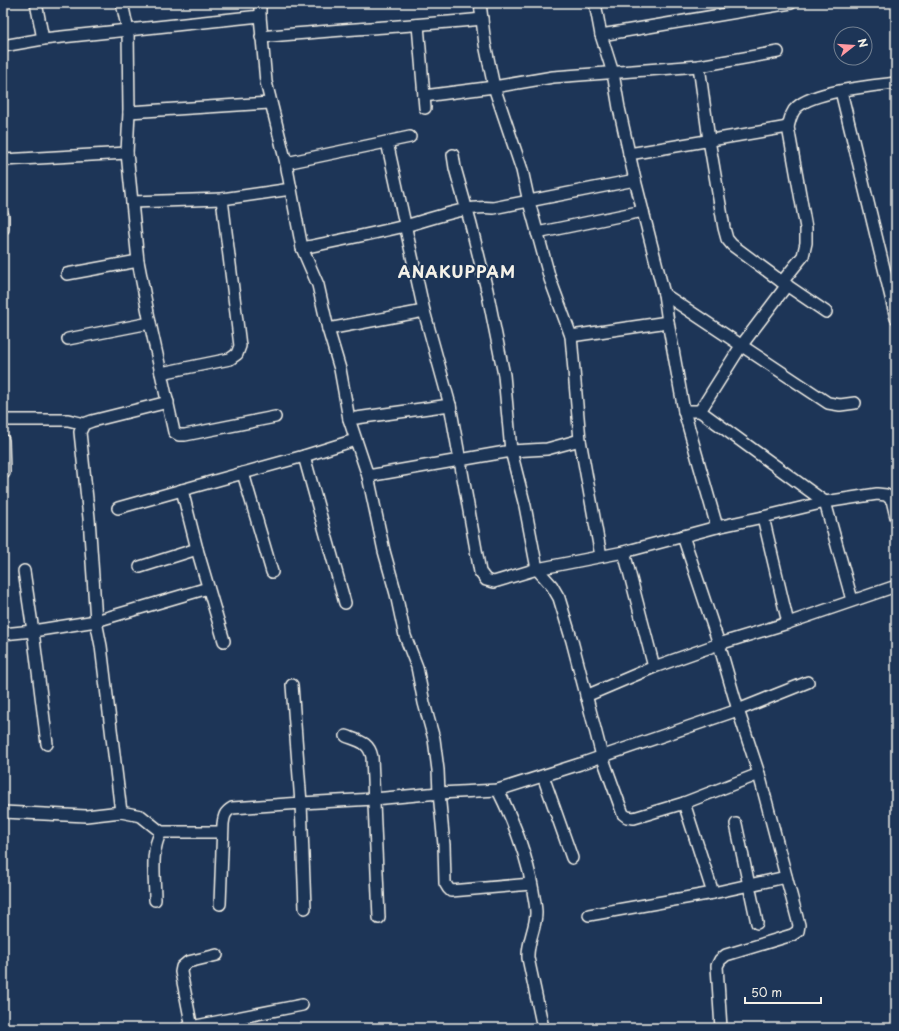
<svg xmlns="http://www.w3.org/2000/svg" width="899" height="1031" viewBox="0 0 899 1031" font-family="'Playpen Sans',sans-serif">
<style>
.lines{fill:none;stroke-linecap:round;stroke-linejoin:round}
.street-casing{stroke:#f4f1e8;stroke-width:14}
.street{stroke:#1d3557;stroke-width:11}
.labels{text-anchor:middle;stroke-width:4;stroke-linejoin:round;paint-order:stroke}
.district-label{font-size:16px;font-weight:bold;letter-spacing:1px;fill:#f4f1e8;stroke:#1d3557}
</style>
<rect width="100%" height="100%" fill="#1d3557"/>
<filter id="ink" filterUnits="userSpaceOnUse"><feTurbulence type="fractalNoise" baseFrequency=".025" numOctaves="2"/><feDisplacementMap in="SourceGraphic" scale="8" xChannelSelector="R" yChannelSelector="G"/><feConvolveMatrix kernelMatrix="1 2 1 2 8 2 1 2 1" color-interpolation-filters="sRGB"/></filter>
<g filter="url(#ink)">
<g class="lines">
<!-- street casing -->
<g class="street-casing">
<g id="street">
<path d="M 36,3 L 43,39"/>
<path d="M 122,3 L 128,31 L 129,112 L 127,153 L 138,261 L 150,323 L 174,432 L 179,435 L 185,435 L 275,417"/>
<path d="M 480,3 L 485,44 L 494,87 L 522,170 L 529,202 L 550,279 L 571,336 L 580,440 L 601,556"/>
<path d="M 595,3 L 601,35 L 613,73 L 619,108 L 635,180 L 664,294 L 668,322 L 684,411 L 717,527"/>
<path d="M 260,16 L 266,82 L 286,163 L 302,248 L 318,285 L 328,329 L 340,369 L 349,419 L 368,476 L 384,551 L 396,594 L 405,636 L 417,667 L 424,703 L 434,739 L 438,770 L 439,793 L 498,790 L 580,764 L 738,710 L 808,682"/>
<path d="M 418,25 L 425,108"/>
<path d="M 601,35 L 791,3"/>
<path d="M 261,37 C 335,30 409,26 482,19"/>
<path d="M 3,46 L 43,39 L 260,16 L 260,3"/>
<path d="M 699,66 L 709,140 L 724,228 L 727,239 L 732,245 L 782,282 L 826,312"/>
<path d="M 841,91 L 896,318"/>
<path d="M 424,96 L 494,87 L 553,77 L 699,66 L 778,52"/>
<path d="M 129,112 L 270,103"/>
<path d="M 387,142 L 424,311 L 450,405 L 480,572 L 486,580 L 494,582 L 537,569 L 624,552 L 717,527 L 763,517 L 825,502 L 877,494 L 886,495 L 892,500 L 896,517"/>
<path d="M 629,154 L 788,127"/>
<path d="M 453,155 L 455,168 L 471,225 L 487,290 L 504,375 L 511,451 L 525,506 L 537,569 L 552,586 L 559,598 L 572,641 L 602,756 L 623,814 L 627,817 L 634,818 L 684,803"/>
<path d="M 3,160 L 127,153"/>
<path d="M 286,163 L 410,137"/>
<path d="M 132,202 L 222,199"/>
<path d="M 3,216 L 3,229"/>
<path d="M 537,233 L 643,211"/>
<path d="M 302,248 C 337,241 371,234 405,226 C 432,219 465,205 493,208 L 635,180"/>
<path d="M 67,274 L 138,261"/>
<path d="M 782,282 L 803,256 L 806,243 L 806,228 L 788,127 C 790,120 791,112 797,107 C 815,91 871,86 896,83"/>
<path d="M 664,294 L 828,403 L 840,405 L 855,403"/>
<path d="M 328,329 L 424,311"/>
<path d="M 571,336 L 668,322"/>
<path d="M 68,339 L 150,323"/>
<path d="M 161,373 L 230,359 L 237,354 L 240,346 L 222,199 L 291,189"/>
<path d="M 684,411 L 700,411 L 825,502 L 852,600"/>
<path d="M 700,411 L 741,346 L 787,285"/>
<path d="M 349,419 L 450,405"/>
<path d="M 3,420 L 68,420 L 84,424"/>
<path d="M 3,440 L 4,473"/>
<path d="M 304,456 L 345,603"/>
<path d="M 243,473 L 272,572"/>
<path d="M 368,476 L 511,451 L 547,449 L 580,440"/>
<path d="M 118,508 L 182,490"/>
<path d="M 763,517 L 788,623"/>
<path d="M 683,536 L 719,644 L 738,710 L 759,774 L 799,925 L 798,931 L 792,935 L 726,955 L 720,960 L 717,966 L 721,1028"/>
<path d="M 624,552 L 654,667"/>
<path d="M 140,567 L 197,549"/>
<path d="M 24,571 L 33,631 L 47,744"/>
<path d="M 3,634 L 33,631 L 96,621 L 208,588"/>
<path d="M 224,641 L 197,549 L 182,490 L 304,456 L 355,440"/>
<path d="M 586,696 L 654,667 L 719,644 L 788,623 L 896,586"/>
<path d="M 346,736 C 359,741 369,742 372,757 L 379,918"/>
<path d="M 543,776 L 572,858"/>
<path d="M 498,790 C 514,822 527,856 533,891 C 534,898 536,906 536,913 C 536,928 527,942 528,958 L 543,1028"/>
<path d="M 3,812 L 86,816 L 121,812"/>
<path d="M 736,824 L 757,923"/>
<path d="M 161,832 L 141,816 L 121,812 L 101,646 L 96,621 L 89,518 L 80,432 L 84,424 L 92,421 L 168,402"/>
<path d="M 713,893 L 786,877"/>
<path d="M 155,900 C 155,878 150,852 161,832 L 222,832"/>
<path d="M 220,904 L 223,824 C 224,816 225,812 232,808 L 301,803 L 292,685"/>
<path d="M 305,908 L 301,803 L 374,799 L 439,793 L 444,845 L 445,883 L 448,888 L 451,891 L 531,884"/>
<path d="M 589,915 L 713,893 L 684,803 L 759,774"/>
<path d="M 186,1028 L 302,1005"/>
<path d="M 192,1028 L 181,972 L 182,967 L 188,962 L 217,955"/>
</g>
</g>
<!-- street -->
<use href="#street" class="street"/>
</g>
</g>
<g class="labels">
<!-- district labels -->
<g class="district-label">
<text x="457" y="278">ANAKUPPAM</text>
</g>
</g>
<!-- margin -->
<rect width="899" height="1031" fill="none" stroke="#1d3557" stroke-width="16"/>
<rect x="8" y="8" width="883" height="1015" fill="none" stroke="#f4f1e8" stroke-width="1.5" filter="url(#ink)"/>
<!-- north arrow -->
<g transform="translate(853 46) rotate(73)"><circle r="19" fill="#1d3557" stroke="#738091"/>
<path d="M0-3L7 15L0 10L-7 15Z" fill="#ff9aa2"/>
<text y="-6" font-size="11" font-weight="bold" text-anchor="middle" fill="#f4f1e8">N</text>
</g>
<!-- scale -->
<path d="M745 997v6h76v-6" fill="none" stroke="#f4f1e8" stroke-width="2"/>
<text x="751" y="997" font-size="12" fill="#f4f1e8" stroke="#1d3557" stroke-width="3" paint-order="stroke">50 m</text>
</svg>
